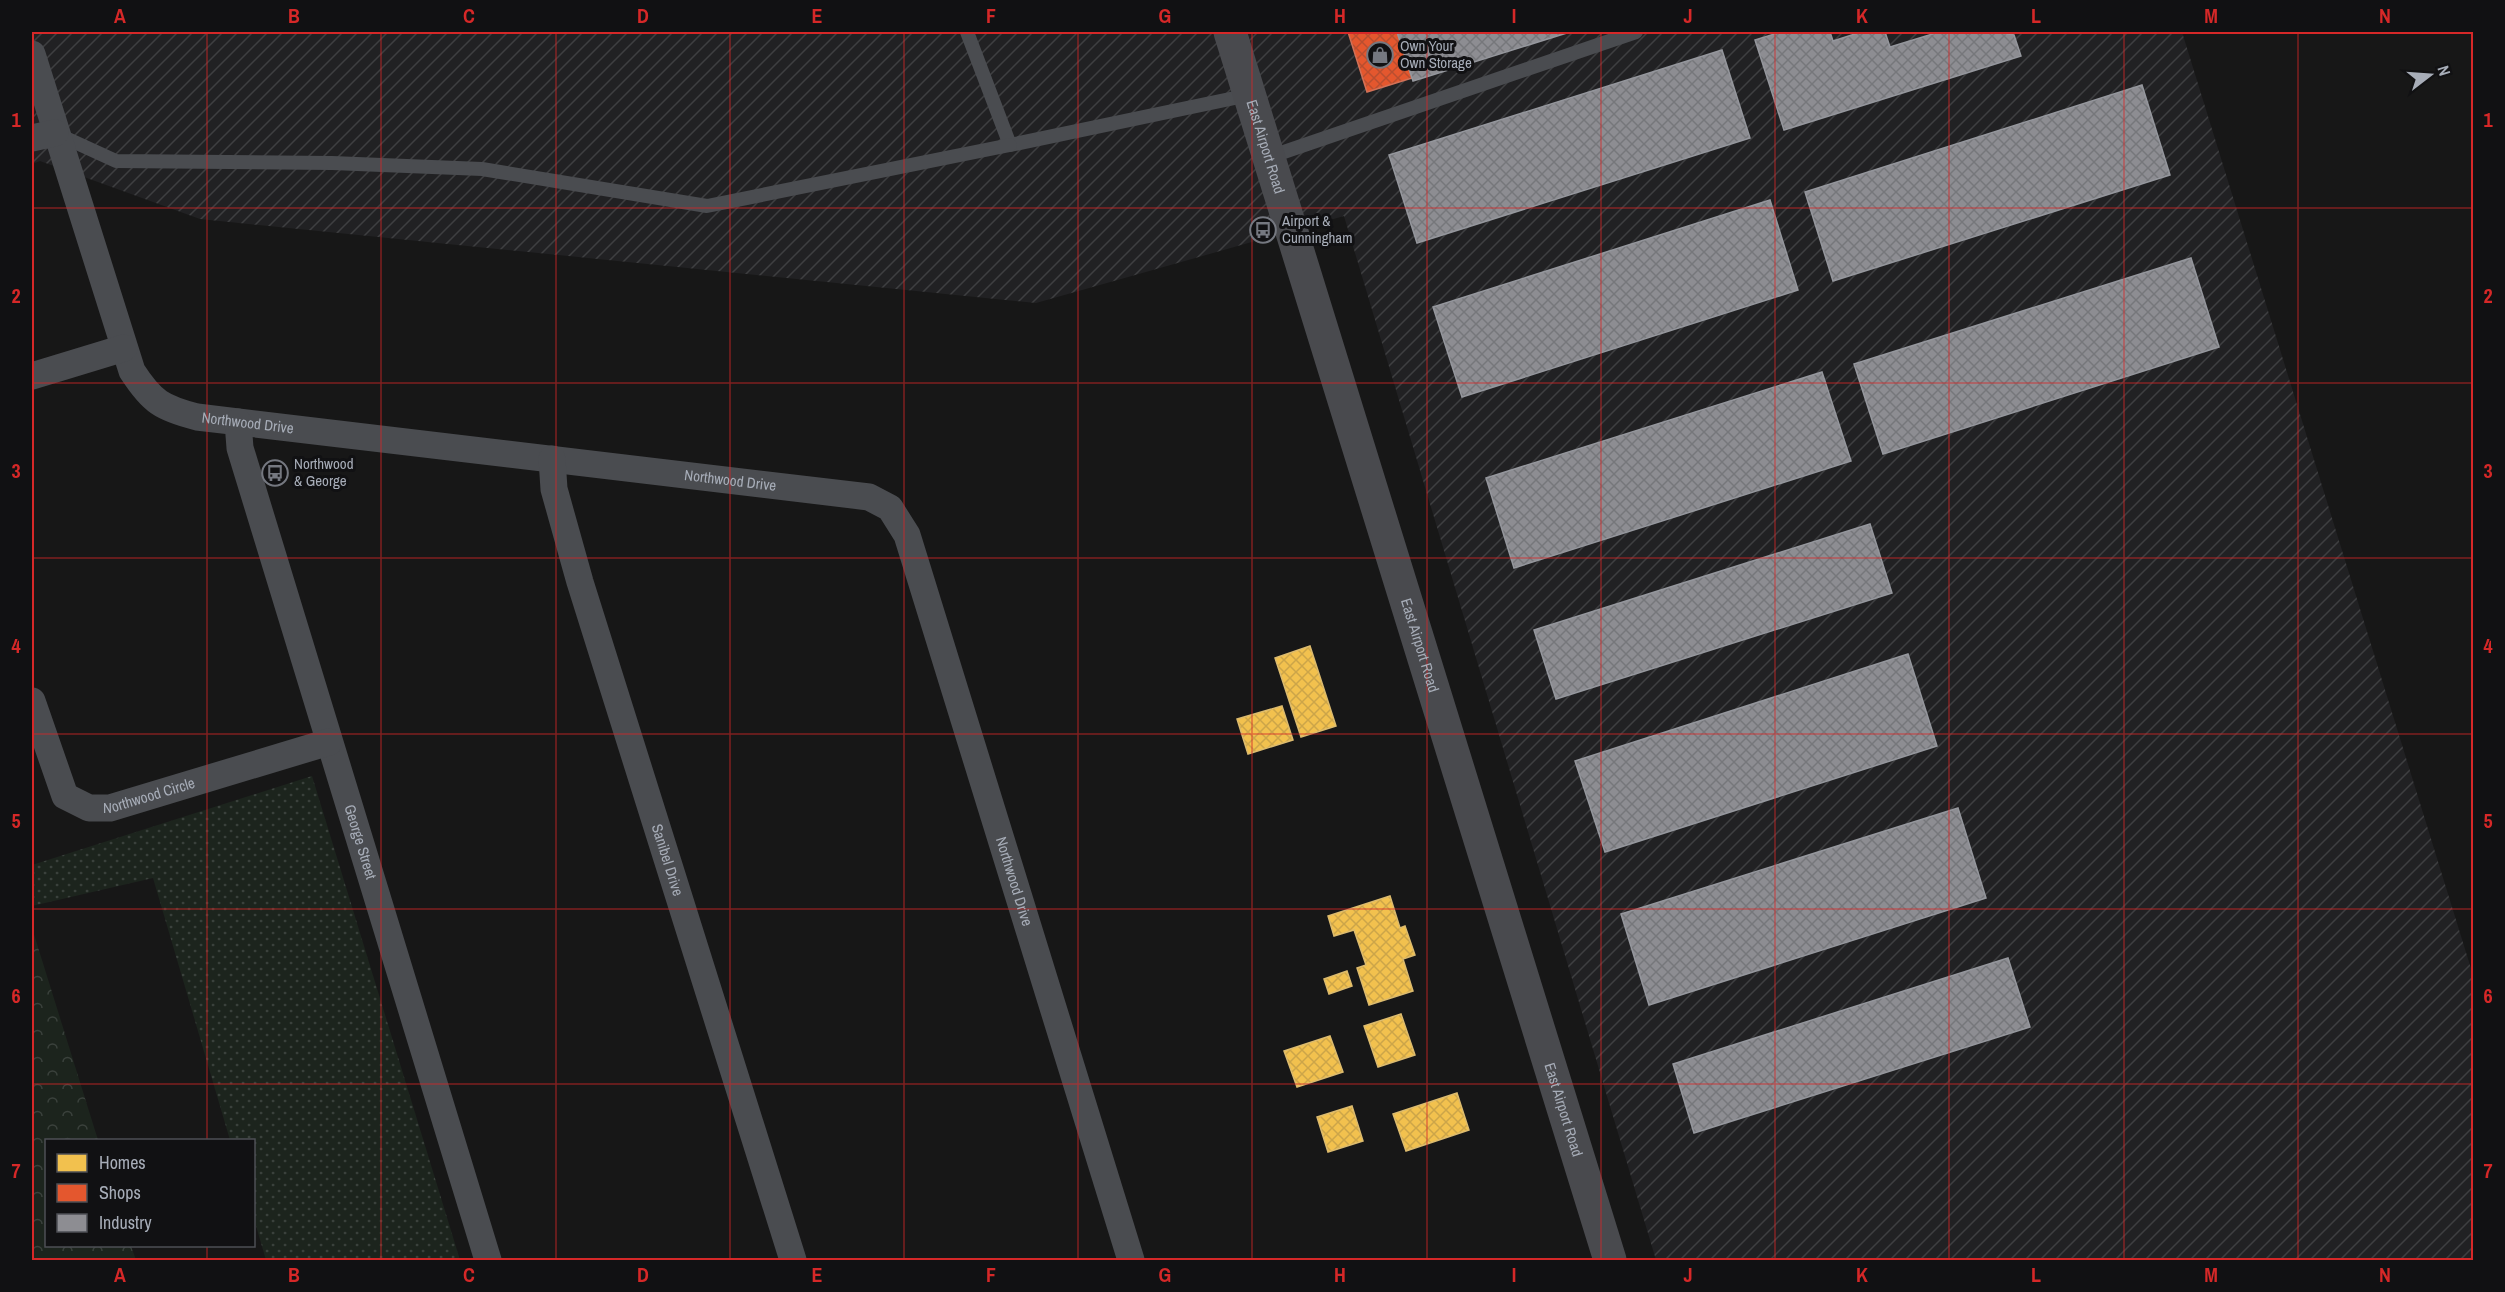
<svg xmlns="http://www.w3.org/2000/svg" width="2505" height="1292" viewBox="0 0 2505 1292" font-family="'Archivo Narrow',sans-serif">
<style>
.industrial{fill:url(#industrial-furrows)}
.green{fill:url(#green-dots)}
.forest{fill:url(#forest-crowns)}
.homes{fill:url(#homes-cross-hatch);stroke:#dcbb6e;stroke-width:1.5}
.shops{fill:url(#shops-cross-hatch);stroke:#d27157;stroke-width:1.5}
.industry{fill:url(#industry-cross-hatch);stroke:#95979d;stroke-width:1.5}
.lines{fill:none;stroke-linecap:round;stroke-linejoin:round}
.lane{stroke:#4a4c50;stroke-width:14}
.street{stroke:#4a4c50;stroke-width:27}
.secondary{stroke:#494a4e;stroke-width:33}
.grid{fill:none;stroke:#d62828;stroke-width:1.5;stroke-opacity:0.55}
.labels{text-anchor:middle;stroke-width:6;stroke-linejoin:round;paint-order:stroke}
.poi-label{font-size:15px;fill:#a7adb8;stroke:#111113;text-anchor:start}
.street-label{font-size:15px;fill:#a7adb8;stroke:#111113}
.neatline{fill:none;stroke:#d62828;stroke-width:2}
.grid-label{font-size:20px;text-anchor:middle;font-weight:bold;fill:#d62828}
</style>
<defs>
<pattern id="industrial-furrows" width="10" height="10" patternUnits="userSpaceOnUse" patternTransform="scale(1.5)"><rect width="10" height="10" fill="#212123"/><path d="M-1 1l2-2M0 10L10 0M9 11l2-2" fill="none" stroke="#3e3f41"/></pattern>
<pattern id="green-dots" width="8" height="8" patternUnits="userSpaceOnUse" patternTransform="scale(1.5)"><rect width="8" height="8" fill="#1c241d"/><path d="M2 2h.1M6 6h.1" fill="none" stroke="#3a413c" stroke-width="1.8" stroke-linecap="round"/></pattern>
<pattern id="forest-crowns" width="20" height="18" patternUnits="userSpaceOnUse" patternTransform="scale(1.5)"><rect width="20" height="18" fill="#1c241d"/><path d="M2 6a3 3 0 1 1 6 0M12 15a3 3 0 1 1 6 0" fill="none" stroke="#3a413c"/></pattern>
<pattern id="homes-cross-hatch" width="8" height="8" patternUnits="userSpaceOnUse" patternTransform="scale(1.5)"><rect width="8" height="8" fill="#f2c14e"/><path d="M0 0l8 8M0 8l8-8" fill="none" stroke="#cca549"/></pattern>
<pattern id="shops-cross-hatch" width="8" height="8" patternUnits="userSpaceOnUse" patternTransform="scale(1.5)"><rect width="8" height="8" fill="#e4572e"/><path d="M0 0l8 8M0 8l8-8" fill="none" stroke="#b84e30"/></pattern>
<pattern id="industry-cross-hatch" width="8" height="8" patternUnits="userSpaceOnUse" patternTransform="scale(1.5)"><rect width="8" height="8" fill="#8d8d92"/><path d="M0 0l8 8M0 8l8-8" fill="none" stroke="#76777b"/></pattern>
</defs>
<rect width="100%" height="100%" fill="#171717"/>
<!-- industrial -->
<path class="industrial" d="M 32,32 L 2182,32 L 2473,975 L 2473,1260 L 1656,1260 L 1344,216 L 1036,303 L 200,219 L 40,161 L 32,164 Z"/>
<!-- green -->
<path class="green" d="M 312,776 L 460,1260 L 266,1260 L 254,1219 L 254,1140 L 230,1140 L 153,878 L 32,906 L 32,865 Z"/>
<!-- forest -->
<path class="forest" d="M 32,928 L 98,1140 L 46,1140 L 46,1246 L 131,1246 L 136,1260 L 32,1260 Z"/>
<!-- homes -->
<g class="homes">
<path d="M 1310,646 L 1336,726 L 1301,737 L 1275,658 Z"/>
<path d="M 1282,706 L 1293,740 L 1248,754 L 1237,719 Z"/>
<path d="M 1390,896 L 1400,928 L 1405,926 L 1415,955 L 1403,959 L 1413,991 L 1369,1005 L 1357,968 L 1366,965 L 1354,930 L 1334,936 L 1328,916 Z"/>
<path d="M 1347,971 L 1352,986 L 1329,994 L 1324,979 Z"/>
<path d="M 1401,1014 L 1415,1055 L 1378,1067 L 1364,1026 Z"/>
<path d="M 1330,1036 L 1343,1072 L 1297,1087 L 1284,1051 Z"/>
<path d="M 1457,1093 L 1469,1130 L 1406,1151 L 1393,1114 Z"/>
<path d="M 1352,1106 L 1363,1141 L 1328,1152 L 1317,1117 Z"/>
</g>
<!-- shops -->
<path class="shops" d="M 1348,32 L 1397,32 L 1412,78 L 1367,92 Z"/>
<!-- industry -->
<g class="industry">
<path d="M 1397,32 L 1570,32 L 1413,81 Z"/>
<path d="M 1781,32 L 1830,32 L 1833,41 L 1861,32 L 1885,32 L 1890,47 L 1939,32 L 1996,32 L 2014,35 L 2021,56 L 1784,130 L 1755,40 Z"/>
<path d="M 1722,50 L 1750,138 L 1417,243 L 1389,155 Z"/>
<path d="M 2142,85 L 2170,175 L 1833,281 L 1805,192 Z"/>
<path d="M 1770,200 L 1798,290 L 1462,397 L 1433,307 Z"/>
<path d="M 2191,258 L 2219,347 L 1883,454 L 1854,364 Z"/>
<path d="M 1822,372 L 1851,461 L 1514,568 L 1486,478 Z"/>
<path d="M 1870,524 L 1892,593 L 1556,699 L 1534,630 Z"/>
<path d="M 1908,654 L 1937,746 L 1605,852 L 1575,761 Z"/>
<path d="M 1958,808 L 1986,898 L 1649,1005 L 1621,914 Z"/>
<path d="M 2008,958 L 2030,1027 L 1694,1133 L 1673,1064 Z"/>
</g>
<g class="lines">
<!-- lane -->
<g class="lane">
<path d="M 967,32 L 1010,145 L 1249,95"/>
<path d="M 57,134 L 116,161 L 332,163 L 482,169 L 707,206 L 1010,145"/>
<path d="M 1269,157 L 1636,32"/>
</g>
<!-- street -->
<g class="street">
<path id="s1" d="M 32,54 L 132,371 C 152,402 162,408 197,417 L 869,497 L 890,508 L 907,535 L 1131,1260"/>
<path d="M 32,138 L 55,133"/>
<path d="M 32,376 L 124,348"/>
<path id="s2" d="M 238,422 L 240,448 L 488,1260"/>
<path id="s3" d="M 552,459 L 554,489 L 580,582 L 793,1260"/>
<path id="s4" d="M 32,701 L 65,796 L 89,808 L 110,808 L 329,742"/>
</g>
<!-- secondary -->
<path class="secondary" id="s5" d="M 1230,32 L 1610,1260"/>
</g>
<!-- grid -->
<path class="grid" d="M 207,32 L 207,1140M 381,32 L 381,1260M 556,32 L 556,1260M 730,32 L 730,1260M 904,32 L 904,1260M 1078,32 L 1078,1260M 1252,32 L 1252,1260M 1427,32 L 1427,1260M 1601,32 L 1601,1260M 1775,32 L 1775,1260M 1949,32 L 1949,1260M 2124,32 L 2124,1260M 2298,32 L 2298,1260M 32,208 L 2474,208M 32,383 L 2474,383M 32,558 L 2474,558M 32,734 L 2474,734M 32,909 L 2474,909M 32,1084 L 2474,1084M 207,1246 L 207,1260"/>
<!-- icons -->
<defs>
<g id="shop-ring" transform="scale(1.35)"><circle r="9.5" fill="#111113" stroke="#757880" stroke-width="1.5"/><path d="M-5-2.5h2.3a2.7 3.5 0 0 1 5.4 0H5L5.5 6h-11ZM-1.5-2.5h3a1.5 2.3 0 0 0-3 0Z" fill="#757880"/></g>
<g id="bus-ring" transform="scale(1.35)"><circle r="9.5" fill="#111113" stroke="#757880" stroke-width="1.5"/><path d="M-5-6H5V4H4V6H2V4H-2V6H-4V4H-5ZM-3.5-4V0h7V-4ZM-3.5 1.2v1.5H-2V1.2ZM2 1.2v1.5H3.5V1.2Z" fill="#757880"/></g>
</defs>
<g fill-rule="evenodd">
<use href="#shop-ring" x="1380" y="55"/>
<use href="#bus-ring" x="1263" y="230"/>
<use href="#bus-ring" x="275" y="473"/>
</g>
<g class="labels">
<!-- poi labels -->
<g class="poi-label">
<text x="1400" y="51">Own Your<tspan x="1400" dy="17">Own Storage</tspan></text>
<text x="1282" y="226">Airport &amp;<tspan x="1282" dy="17">Cunningham</tspan></text>
<text x="294" y="469">Northwood<tspan x="294" dy="17">&amp; George</tspan></text>
</g>
<!-- street labels -->
<g class="street-label">
<text dy="5" stroke="none"><textPath href="#s5" startOffset="120">East Airport Road</textPath></text>
<text dy="5" stroke="none"><textPath href="#s1" startOffset="466">Northwood Drive</textPath></text>
<text dy="5" stroke="none"><textPath href="#s1" startOffset="952">Northwood Drive</textPath></text>
<text dy="5" stroke="none"><textPath href="#s5" startOffset="642">East Airport Road</textPath></text>
<text dy="5" stroke="none"><textPath href="#s4" startOffset="189">Northwood Circle</textPath></text>
<text dy="5" stroke="none"><textPath href="#s2" startOffset="438">George Street</textPath></text>
<text dy="5" stroke="none"><textPath href="#s3" startOffset="418">Sanibel Drive</textPath></text>
<text dy="5" stroke="none"><textPath href="#s1" startOffset="1510">Northwood Drive</textPath></text>
<text dy="5" stroke="none"><textPath href="#s5" startOffset="1128">East Airport Road</textPath></text>
</g>
</g>
<!-- border -->
<rect width="2505" height="1292" fill="none" stroke="#111113" stroke-width="66"/>
<!-- legend -->
<rect x="45" y="1139" width="210" height="108" fill="#111113" stroke="#4d4f55" stroke-width="1.5"/>
<rect x="57" y="1154" width="30" height="18" fill="#f2c14e" stroke="#4d4f55" stroke-width="1.5"/>
<text x="99" y="1169" font-size="18" fill="#a7adb8">Homes</text>
<rect x="57" y="1184" width="30" height="18" fill="#e4572e" stroke="#4d4f55" stroke-width="1.5"/>
<text x="99" y="1199" font-size="18" fill="#a7adb8">Shops</text>
<rect x="57" y="1214" width="30" height="18" fill="#8d8d92" stroke="#4d4f55" stroke-width="1.5"/>
<text x="99" y="1229" font-size="18" fill="#a7adb8">Industry</text>
<!-- north arrow -->
<g transform="translate(2430 75) rotate(73)" stroke="#111113" stroke-width="4.5" paint-order="stroke">
<path d="M0-4.5L10 22L0 15L-10 22Z" fill="#a7adb8"/>
<text y="-9" font-size="16" font-weight="bold" text-anchor="middle" fill="#a7adb8">N</text>
</g>
<rect x="33" y="33" width="2439" height="1226" class="neatline"/>
<g class="grid-label">
<text x="120" y="23">A</text>
<text x="294" y="23">B</text>
<text x="469" y="23">C</text>
<text x="643" y="23">D</text>
<text x="817" y="23">E</text>
<text x="991" y="23">F</text>
<text x="1165" y="23">G</text>
<text x="1340" y="23">H</text>
<text x="1514" y="23">I</text>
<text x="1688" y="23">J</text>
<text x="1862" y="23">K</text>
<text x="2036" y="23">L</text>
<text x="2211" y="23">M</text>
<text x="2385" y="23">N</text>
<text x="16" y="127">1</text>
<text x="2488" y="127">1</text>
<text x="16" y="303">2</text>
<text x="2488" y="303">2</text>
<text x="16" y="478">3</text>
<text x="2488" y="478">3</text>
<text x="16" y="653">4</text>
<text x="2488" y="653">4</text>
<text x="16" y="828">5</text>
<text x="2488" y="828">5</text>
<text x="16" y="1003">6</text>
<text x="2488" y="1003">6</text>
<text x="16" y="1178">7</text>
<text x="2488" y="1178">7</text>
<text x="120" y="1282">A</text>
<text x="294" y="1282">B</text>
<text x="469" y="1282">C</text>
<text x="643" y="1282">D</text>
<text x="817" y="1282">E</text>
<text x="991" y="1282">F</text>
<text x="1165" y="1282">G</text>
<text x="1340" y="1282">H</text>
<text x="1514" y="1282">I</text>
<text x="1688" y="1282">J</text>
<text x="1862" y="1282">K</text>
<text x="2036" y="1282">L</text>
<text x="2211" y="1282">M</text>
<text x="2385" y="1282">N</text>
</g>
</svg>
